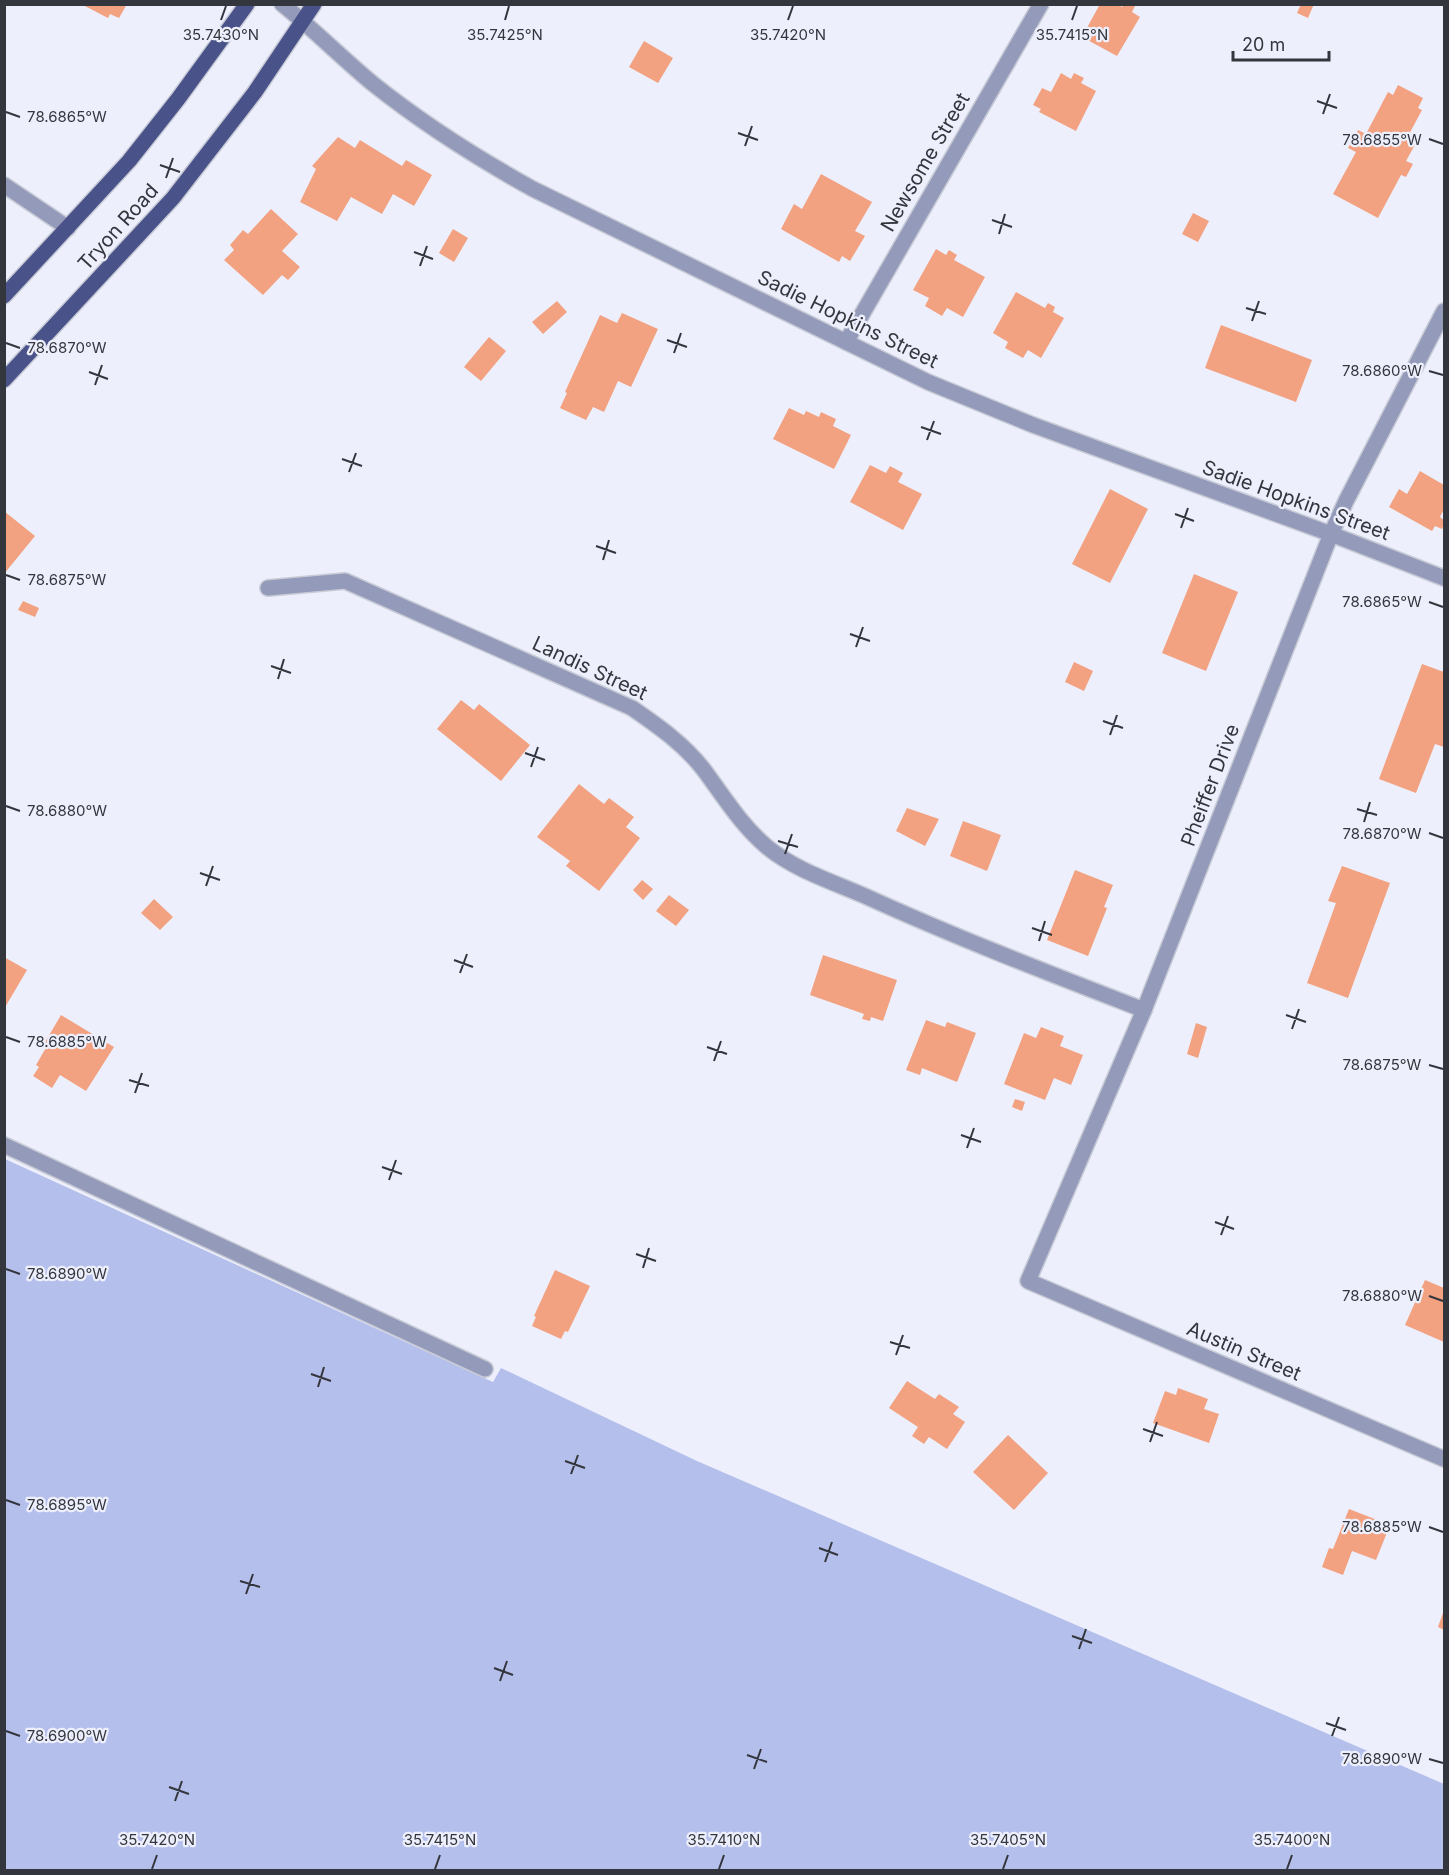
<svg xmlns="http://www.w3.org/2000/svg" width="1449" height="1875" viewBox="0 0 1449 1875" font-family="Inter,sans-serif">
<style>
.green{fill:#b5bfec}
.building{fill:#f2a181}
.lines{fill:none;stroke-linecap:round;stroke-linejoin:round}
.lane-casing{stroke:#c8cbd6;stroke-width:18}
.street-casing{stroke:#c8cbd6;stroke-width:18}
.primary-casing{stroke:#c8cbd6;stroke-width:18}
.lane{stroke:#939aba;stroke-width:15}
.street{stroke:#939aba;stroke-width:15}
.primary{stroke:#495289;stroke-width:15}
.ticks{fill:none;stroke:#34363d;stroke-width:2}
.labels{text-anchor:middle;stroke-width:4.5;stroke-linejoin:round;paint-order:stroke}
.street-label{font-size:20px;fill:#34363d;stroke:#edf0fc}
.ticks-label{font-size:15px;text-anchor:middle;fill:#34363d;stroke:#edf0fc;stroke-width:4.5;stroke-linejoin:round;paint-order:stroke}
</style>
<rect width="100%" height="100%" fill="#edf0fc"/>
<!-- green -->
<path class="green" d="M 5,1159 L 493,1382 L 501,1368 L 697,1461 L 1444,1784 L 1444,1870 L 5,1870 Z"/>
<!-- building -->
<g class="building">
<path d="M 81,4 L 127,4 L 119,18 L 110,14 L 108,18 Z"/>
<path d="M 1100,4 L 1117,4 L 1122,7 L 1124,4 L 1136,4 L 1132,12 L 1140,17 L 1117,56 L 1082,37 Z"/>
<path d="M 1301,4 L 1314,4 L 1308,18 L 1297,13 Z"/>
<path d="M 644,41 L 673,58 L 658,83 L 629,67 Z"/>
<path d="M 1061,73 L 1071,79 L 1074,73 L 1084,78 L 1081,83 L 1096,91 L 1076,131 L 1039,112 L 1041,109 L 1033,105 L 1042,88 L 1051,92 Z"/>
<path d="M 1398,85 L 1423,98 L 1418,108 L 1422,110 L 1407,138 L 1416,143 L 1406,161 L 1413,164 L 1406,177 L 1401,175 L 1378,218 L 1333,194 L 1356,152 L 1348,148 L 1358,130 L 1366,134 L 1388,92 L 1393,95 Z"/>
<path d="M 338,137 L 355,148 L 360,140 L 402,166 L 406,160 L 432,175 L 414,206 L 393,194 L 382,214 L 351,197 L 337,221 L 300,202 L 316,169 L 312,166 Z"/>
<path d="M 821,174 L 872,202 L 855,231 L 865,236 L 850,261 L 842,256 L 839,262 L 781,229 L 794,204 L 802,209 Z"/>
<path d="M 271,209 L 298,234 L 282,251 L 300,267 L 288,280 L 282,275 L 263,295 L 224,260 L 234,250 L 230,245 L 243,230 L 248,234 Z"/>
<path d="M 1193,213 L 1209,221 L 1198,242 L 1182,234 Z"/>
<path d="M 453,229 L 468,238 L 454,262 L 439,253 Z"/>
<path d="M 936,249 L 946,255 L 949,250 L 957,255 L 954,260 L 985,277 L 963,317 L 947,308 L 942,316 L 925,306 L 929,298 L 913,290 Z"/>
<path d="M 1016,292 L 1045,308 L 1048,303 L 1055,307 L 1053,312 L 1064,318 L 1041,358 L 1028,350 L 1023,358 L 1005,348 L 1008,342 L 993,333 Z"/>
<path d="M 557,301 L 567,312 L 543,334 L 532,322 Z"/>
<path d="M 622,313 L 658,329 L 631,387 L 618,381 L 604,412 L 593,407 L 586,420 L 560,408 L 567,393 L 565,392 L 600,315 L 617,323 Z"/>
<path d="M 1221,325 L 1312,360 L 1296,402 L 1205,368 Z"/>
<path d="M 489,337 L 506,351 L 481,381 L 464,367 Z"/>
<path d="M 789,408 L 804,415 L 806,411 L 819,417 L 821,412 L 836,419 L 833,426 L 851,435 L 834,469 L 773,439 Z"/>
<path d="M 870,465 L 886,473 L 890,466 L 903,473 L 898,482 L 922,494 L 903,530 L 850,502 Z"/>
<path d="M 1420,471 L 1444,485 L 1444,509 L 1440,517 L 1444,520 L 1444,524 L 1442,529 L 1435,526 L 1432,531 L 1389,507 L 1399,489 L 1407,494 Z"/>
<path d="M 1110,489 L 1148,509 L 1110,583 L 1072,564 Z"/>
<path d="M 4,511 L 35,536 L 4,574 Z"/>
<path d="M 1194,574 L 1238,592 L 1206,671 L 1162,653 Z"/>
<path d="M 23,601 L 39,608 L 35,617 L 18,610 Z"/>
<path d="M 1074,662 L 1093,671 L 1084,691 L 1065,682 Z"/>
<path d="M 1422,664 L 1444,672 L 1444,747 L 1435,744 L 1416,793 L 1379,779 Z"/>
<path d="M 461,700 L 474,710 L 479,704 L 530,745 L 501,781 L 437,729 Z"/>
<path d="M 579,784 L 604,804 L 609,798 L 634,817 L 626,827 L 640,838 L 599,891 L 566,866 L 570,861 L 537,837 Z"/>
<path d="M 907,808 L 939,819 L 925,846 L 896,831 Z"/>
<path d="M 963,821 L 1001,835 L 987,871 L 950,856 Z"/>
<path d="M 1342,866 L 1390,883 L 1348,998 L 1307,983 L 1336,903 L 1328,901 Z"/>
<path d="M 1075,870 L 1113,885 L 1104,907 L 1107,908 L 1088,956 L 1047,940 Z"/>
<path d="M 642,880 L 653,889 L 643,900 L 633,890 Z"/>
<path d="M 669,895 L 689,910 L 676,926 L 656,911 Z"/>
<path d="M 154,899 L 173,917 L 160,930 L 141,913 Z"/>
<path d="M 823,955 L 897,980 L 883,1021 L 871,1017 L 870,1021 L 862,1019 L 864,1014 L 810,995 Z"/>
<path d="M 4,957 L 27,970 L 4,1009 Z"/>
<path d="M 61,1015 L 114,1047 L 86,1091 L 60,1075 L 52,1088 L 33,1076 L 39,1067 L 36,1065 L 47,1046 L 44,1044 Z"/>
<path d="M 926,1020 L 945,1027 L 947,1022 L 976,1033 L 957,1082 L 922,1068 L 920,1075 L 906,1070 Z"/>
<path d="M 1196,1023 L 1207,1027 L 1198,1058 L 1187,1054 Z"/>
<path d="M 1041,1027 L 1064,1036 L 1060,1046 L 1083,1055 L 1071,1085 L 1054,1078 L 1045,1100 L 1004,1084 L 1024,1033 L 1036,1038 Z"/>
<path d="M 1015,1099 L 1025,1102 L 1022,1111 L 1012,1107 Z"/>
<path d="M 555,1270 L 590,1286 L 568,1332 L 565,1331 L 561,1339 L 532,1326 L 536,1317 L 534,1316 Z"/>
<path d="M 1425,1280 L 1444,1288 L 1444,1342 L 1405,1325 Z"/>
<path d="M 907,1381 L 935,1399 L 939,1394 L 959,1407 L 953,1414 L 965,1422 L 947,1449 L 929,1437 L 924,1444 L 912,1436 L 918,1427 L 889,1408 Z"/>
<path d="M 1178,1388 L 1208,1399 L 1204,1409 L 1219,1414 L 1209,1443 L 1153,1423 L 1165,1391 L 1176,1395 Z"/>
<path d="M 1008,1435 L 1048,1473 L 1014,1510 L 973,1472 Z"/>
<path d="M 1349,1509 L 1390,1525 L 1376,1560 L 1352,1551 L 1343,1575 L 1322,1567 L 1329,1548 L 1333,1549 Z"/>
<path d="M 1444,1610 L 1444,1630 L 1438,1627 Z"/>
</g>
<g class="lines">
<!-- lane casing -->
<g class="lane-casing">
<g id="lane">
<path d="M 4,185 L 68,228"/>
<path d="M 4,1145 L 485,1369"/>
</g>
</g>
<!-- street casing -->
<g class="street-casing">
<g id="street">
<path d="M 282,4 C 313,29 341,57 372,83 C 422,123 477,158 533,189 L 928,382 L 1033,425 L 1331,534 L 1444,578"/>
<path d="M 1444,311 L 1346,501 L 1331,534 L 1144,1010 L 1028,1281 L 1444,1459"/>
<path d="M 846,342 L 1041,4"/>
<path d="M 268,588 L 345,581 L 632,708 C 658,726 684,744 704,770 C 724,797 741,825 767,847 C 795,870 833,882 865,896 C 957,938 1051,974 1144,1010"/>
</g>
</g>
<!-- primary casing -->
<g class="primary-casing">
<g id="primary">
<path d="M 4,296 L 129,161 L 178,99 L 247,4"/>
<path d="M 4,380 L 173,198 L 255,92 L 314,4"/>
</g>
</g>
<!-- lane -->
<use href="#lane" class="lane"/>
<!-- street -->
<use href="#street" class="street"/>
<!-- primary -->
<use href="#primary" class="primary"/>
</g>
<!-- ticks -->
<path class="ticks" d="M 221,20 L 226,6M 505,20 L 509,6M 788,20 L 793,6M 1072,20 L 1077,6M 1317,101 L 1337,108M 6,112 L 20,117M 1323,114 L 1330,94M 738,133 L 758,140M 1429,139 L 1443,144M 745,146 L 752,126M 160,165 L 180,172M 166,178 L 173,158M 992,220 L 1012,227M 999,234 L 1005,214M 414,252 L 433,259M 420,266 L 427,246M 1246,308 L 1266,314M 1252,321 L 1259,301M 667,340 L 687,347M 6,343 L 20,348M 674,353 L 681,333M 1429,371 L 1443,375M 89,372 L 108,379M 95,385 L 102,365M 921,427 L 941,434M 927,440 L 934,421M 342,459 L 362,466M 349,472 L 356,453M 1175,514 L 1194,521M 1181,528 L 1188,508M 596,546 L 616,553M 603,560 L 609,540M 6,575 L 20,580M 1429,602 L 1443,607M 850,634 L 870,641M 856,647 L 863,627M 271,666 L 291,673M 278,679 L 284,659M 1103,721 L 1123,728M 1110,735 L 1117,715M 525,753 L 545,760M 531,767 L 538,747M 6,806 L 20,811M 1357,809 L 1377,815M 1364,822 L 1370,802M 1429,833 L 1443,838M 778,841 L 798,847M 785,854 L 792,834M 200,873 L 220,880M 206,886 L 213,866M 1032,928 L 1052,935M 1039,941 L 1045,921M 454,960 L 473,967M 460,973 L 467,954M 1286,1015 L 1306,1022M 1292,1029 L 1299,1009M 6,1037 L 20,1042M 707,1047 L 727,1054M 714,1061 L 721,1041M 1429,1065 L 1443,1069M 129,1080 L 149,1086M 135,1093 L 142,1073M 961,1135 L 981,1142M 967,1148 L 974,1128M 382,1167 L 402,1174M 389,1180 L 396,1160M 1215,1222 L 1234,1229M 1221,1235 L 1228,1216M 636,1254 L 656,1261M 643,1268 L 649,1248M 6,1269 L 20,1274M 1429,1296 L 1443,1301M 890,1342 L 910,1348M 896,1355 L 903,1335M 311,1374 L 331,1381M 318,1387 L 324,1367M 1143,1429 L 1163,1436M 1150,1442 L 1157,1422M 565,1461 L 585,1468M 571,1474 L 578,1455M 6,1500 L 20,1505M 1429,1527 L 1443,1532M 819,1548 L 838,1555M 825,1562 L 832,1542M 240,1581 L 260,1587M 246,1594 L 253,1574M 1072,1636 L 1092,1643M 1079,1649 L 1086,1629M 494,1668 L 513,1675M 500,1681 L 507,1661M 1326,1723 L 1346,1730M 6,1731 L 20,1736M 1332,1736 L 1339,1717M 747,1755 L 767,1762M 1429,1759 L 1443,1763M 754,1769 L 761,1749M 169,1787 L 189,1794M 175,1801 L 182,1781M 152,1869 L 157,1855M 435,1869 L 440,1855M 719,1869 L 724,1855M 1003,1869 L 1008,1855M 1287,1869 L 1292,1855"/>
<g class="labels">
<!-- street labels -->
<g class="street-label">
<text transform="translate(925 162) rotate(-60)" y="7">Newsome Street</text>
<text transform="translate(118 227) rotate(-48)" y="7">Tryon Road</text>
<text transform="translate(848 319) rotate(26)" y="7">Sadie Hopkins Street</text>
<text transform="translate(1296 500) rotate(20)" y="7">Sadie Hopkins Street</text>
<text transform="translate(590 668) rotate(25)" y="7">Landis Street</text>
<text transform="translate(1210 785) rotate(-69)" y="7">Pheiffer Drive</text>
<text transform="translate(1244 1351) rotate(23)" y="7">Austin Street</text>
</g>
</g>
<g class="ticks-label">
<text x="221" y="40">35.7430°N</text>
<text x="505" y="40">35.7425°N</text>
<text x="788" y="40">35.7420°N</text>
<text x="1072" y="40">35.7415°N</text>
<text x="67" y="122">78.6865°W</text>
<text x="1382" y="145">78.6855°W</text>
<text x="67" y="353">78.6870°W</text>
<text x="1382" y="376">78.6860°W</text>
<text x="67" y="585">78.6875°W</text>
<text x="1382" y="607">78.6865°W</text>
<text x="67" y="816">78.6880°W</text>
<text x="1382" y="839">78.6870°W</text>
<text x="67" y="1047">78.6885°W</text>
<text x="1382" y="1070">78.6875°W</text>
<text x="67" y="1279">78.6890°W</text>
<text x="1382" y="1301">78.6880°W</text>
<text x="67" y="1510">78.6895°W</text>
<text x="1382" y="1532">78.6885°W</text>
<text x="67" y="1741">78.6900°W</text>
<text x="1382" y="1764">78.6890°W</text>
<text x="157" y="1845">35.7420°N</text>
<text x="440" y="1845">35.7415°N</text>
<text x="724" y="1845">35.7410°N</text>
<text x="1008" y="1845">35.7405°N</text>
<text x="1292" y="1845">35.7400°N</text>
</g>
<!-- border -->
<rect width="1449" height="1875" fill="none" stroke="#34363d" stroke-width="12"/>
<!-- scale -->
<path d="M1233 51v9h96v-9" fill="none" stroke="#34363d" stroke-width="3"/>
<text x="1242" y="51" font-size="18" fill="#34363d" stroke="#edf0fc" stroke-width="4.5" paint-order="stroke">20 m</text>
</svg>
